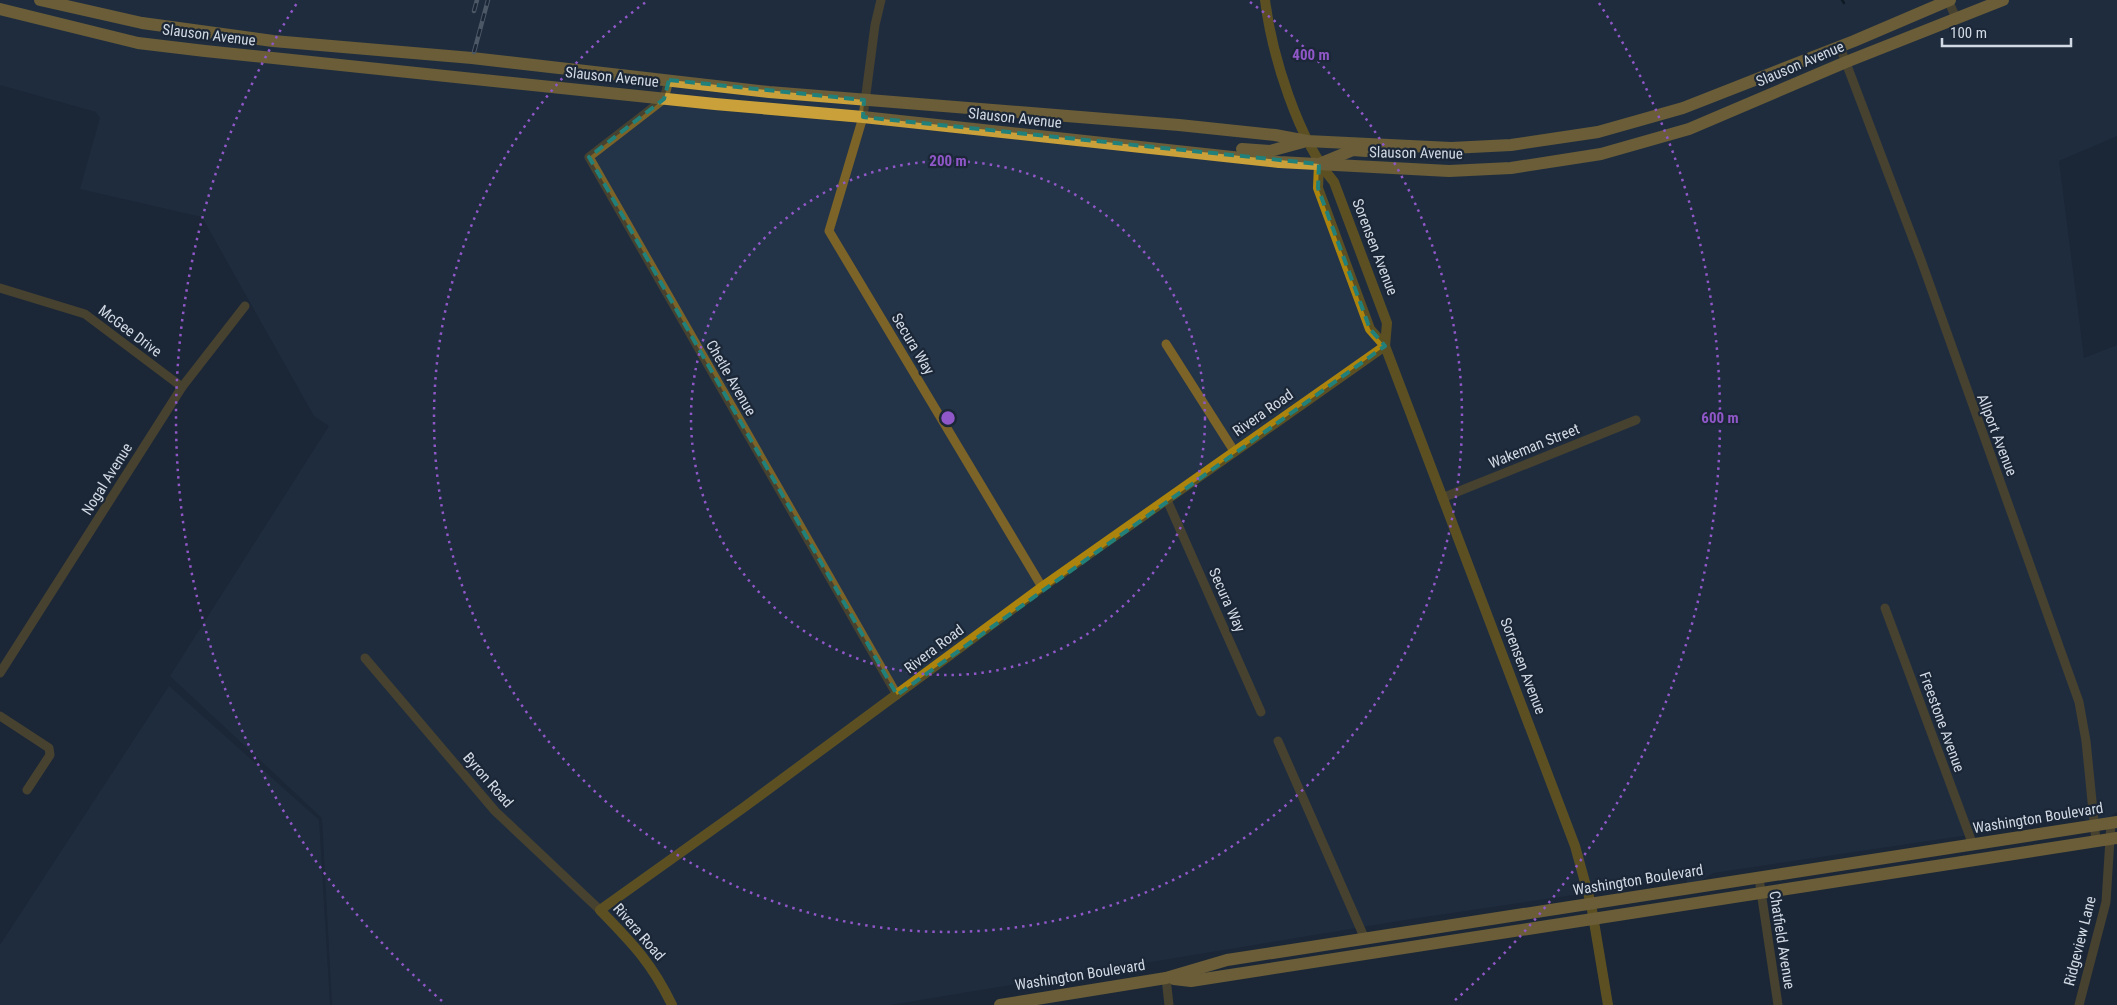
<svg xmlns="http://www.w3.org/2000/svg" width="2117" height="1005" viewBox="0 0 2117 1005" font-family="'Roboto Condensed',sans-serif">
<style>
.built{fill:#233448}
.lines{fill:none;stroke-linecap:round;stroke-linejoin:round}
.stream{stroke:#000f0f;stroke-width:2.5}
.street{stroke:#7c6327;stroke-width:9}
.secondary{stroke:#ac840d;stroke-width:10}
.primary{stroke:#c9a039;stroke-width:12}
.rail-casing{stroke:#8a94a1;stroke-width:4.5}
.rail{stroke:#1b2737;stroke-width:2.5;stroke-dasharray:8;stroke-linecap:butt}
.marked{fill:none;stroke:#22807a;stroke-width:4;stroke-dasharray:10 6;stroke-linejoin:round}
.ring{fill:none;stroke:#9057c8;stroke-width:2.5;stroke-dasharray:2.5 5}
.labels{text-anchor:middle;stroke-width:4.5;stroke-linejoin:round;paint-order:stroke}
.street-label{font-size:15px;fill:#d1d9e4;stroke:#1b2737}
.centre{fill:#9057c8;stroke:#1b2737;stroke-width:2.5}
.ring-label{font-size:15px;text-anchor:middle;font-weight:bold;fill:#9057c8;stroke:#1b2737;stroke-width:4.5;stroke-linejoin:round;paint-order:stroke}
</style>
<rect width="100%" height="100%" fill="#1b2737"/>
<!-- built -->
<g class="built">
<path d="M 0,0 L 2117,0 L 2117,136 L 2059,161 L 2084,358 L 2117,345 L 2117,812 L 2095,826 L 2079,816 L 1982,833 L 1713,873 L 1688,889 L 1687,878 L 1411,919 L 890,1005 L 332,1005 L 322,818 L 170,676 L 329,426 L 314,416 L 202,217 L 80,189 L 100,118 L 96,112 L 0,85 Z"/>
<path d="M 169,686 L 319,820 L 330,1005 L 0,1005 L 0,945 Z"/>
</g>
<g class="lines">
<!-- stream -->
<path class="stream" d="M 1842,0 L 1844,3"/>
<!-- street -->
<g class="street">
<path d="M 881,0 L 875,25 L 863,117 L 829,231 L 1042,587"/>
<path d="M 1948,0 L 1956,18"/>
<path d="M 1840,47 L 1921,260 L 2079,702 L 2086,741 L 2096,841"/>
<path d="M 669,80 L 664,99 L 589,157 L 897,695"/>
<path d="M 0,288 L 85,314 L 182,387"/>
<path d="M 1166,344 L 1234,451"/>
<path d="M 1442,498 L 1636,420"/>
<path d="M 1167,500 L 1261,712"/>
<path d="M 1885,608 L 1973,845"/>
<path d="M 365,658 L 495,811 L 600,910"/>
<path d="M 0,673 L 182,387 L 245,306"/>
<path d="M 0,716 L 49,748 L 50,755 L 27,790"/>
<path d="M 1278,741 L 1365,939"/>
<path d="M 1759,878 L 1778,1005"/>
<path d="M 1166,978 L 1169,1005"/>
<path d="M 2079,1005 L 2106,902 L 2111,823"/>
</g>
<!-- secondary -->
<g class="secondary">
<path d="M 1265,0 C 1272,56 1298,139 1334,182 L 1387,323 L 1385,346"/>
<path d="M 1319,164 L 1318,188 L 1370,329 L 1385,346 L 1575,846 L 1591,904 L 1608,1005"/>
<path d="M 672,1005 C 652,963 632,943 600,910 L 743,808 L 1042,587 L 1385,346"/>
</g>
<!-- primary -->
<g class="primary">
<path d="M 40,0 L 142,23 L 273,41 L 472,58 L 769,92 L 1179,125 L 1275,135 L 1307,141 L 1451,148 L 1511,145 L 1598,132 L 1683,108 L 1854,41 L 1950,0"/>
<path d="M 0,9 L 138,43 L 205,51 L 715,104 L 863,117 L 1279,162 L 1449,171 L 1511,168 L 1601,154 L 1689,129 L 1846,62 L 2003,0"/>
<path d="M 1242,149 L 1270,151 L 1303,142"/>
<path d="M 1319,164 L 1353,150 L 1366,151"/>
<path d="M 1174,979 L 1191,981 L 2117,838"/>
<path d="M 1000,1005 L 1166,978 L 1227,960 L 2117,822"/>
</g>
<!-- rail casing -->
<g class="rail-casing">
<g id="rail">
<path d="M 474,11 L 477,0"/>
<path d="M 474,52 L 488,0"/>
</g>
</g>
<!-- rail -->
<use href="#rail" class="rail"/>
</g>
<!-- marked area -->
<path d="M0 0H2117V1005H0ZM 669,80 L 864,100 L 863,117 L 1319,164 L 1318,188 L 1370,329 L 1385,346 L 897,695 L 589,157 L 664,99 Z" fill="#1b2737" fill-opacity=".55" fill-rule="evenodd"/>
<path class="marked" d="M 669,80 L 864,100 L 863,117 L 1319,164 L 1318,188 L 1370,329 L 1385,346 L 897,695 L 589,157 L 664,99 Z"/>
<!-- distance rings -->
<g class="ring">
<circle cx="948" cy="418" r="257"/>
<path d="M1250 2A514 514 0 1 1 646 2"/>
<path d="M442 1001A772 772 0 0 1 297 3M1599 3A772 772 0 0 1 1454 1001"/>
</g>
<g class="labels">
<!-- street labels -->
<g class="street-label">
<text transform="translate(209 35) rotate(7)" y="5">Slauson Avenue</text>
<text transform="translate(1800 64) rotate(-23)" y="5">Slauson Avenue</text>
<text transform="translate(612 77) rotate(6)" y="5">Slauson Avenue</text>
<text transform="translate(1015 118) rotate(6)" y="5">Slauson Avenue</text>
<text transform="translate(1416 153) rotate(1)" y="5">Slauson Avenue</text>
<text transform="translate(1375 247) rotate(69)" y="5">Sorensen Avenue</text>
<text transform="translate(130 331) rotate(37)" y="5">McGee Drive</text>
<text transform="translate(913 344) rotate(59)" y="5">Secura Way</text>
<text transform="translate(731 378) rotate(60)" y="5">Chetle Avenue</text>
<text transform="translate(1263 413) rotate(-35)" y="5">Rivera Road</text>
<text transform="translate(1997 435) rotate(69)" y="5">Allport Avenue</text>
<text transform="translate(1534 446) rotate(-22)" y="5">Wakeman Street</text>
<text transform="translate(107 479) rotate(-58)" y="5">Nogal Avenue</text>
<text transform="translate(1227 600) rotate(66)" y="5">Secura Way</text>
<text transform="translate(934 649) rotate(-37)" y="5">Rivera Road</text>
<text transform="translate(1523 666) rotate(69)" y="5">Sorensen Avenue</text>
<text transform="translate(1942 722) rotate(70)" y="5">Freestone Avenue</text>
<text transform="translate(488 780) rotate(49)" y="5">Byron Road</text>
<text transform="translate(2038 818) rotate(-9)" y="5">Washington Boulevard</text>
<text transform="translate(1638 880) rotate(-9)" y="5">Washington Boulevard</text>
<text transform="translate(639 932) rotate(49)" y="5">Rivera Road</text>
<text transform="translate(1782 940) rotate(81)" y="5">Chatfield Avenue</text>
<text transform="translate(2080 941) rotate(-76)" y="5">Ridgeview Lane</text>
<text transform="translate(1080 975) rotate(-9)" y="5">Washington Boulevard</text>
</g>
</g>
<circle cx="948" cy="418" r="8" class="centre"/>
<g class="ring-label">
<text x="1311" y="60">400 m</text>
<text x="948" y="166">200 m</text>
<text x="1720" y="423">600 m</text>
</g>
<!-- scale -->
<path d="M1942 38v8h129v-8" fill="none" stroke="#d1d9e4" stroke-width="2.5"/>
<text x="1950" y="38" font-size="15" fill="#d1d9e4" stroke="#1b2737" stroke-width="4" paint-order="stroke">100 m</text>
</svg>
